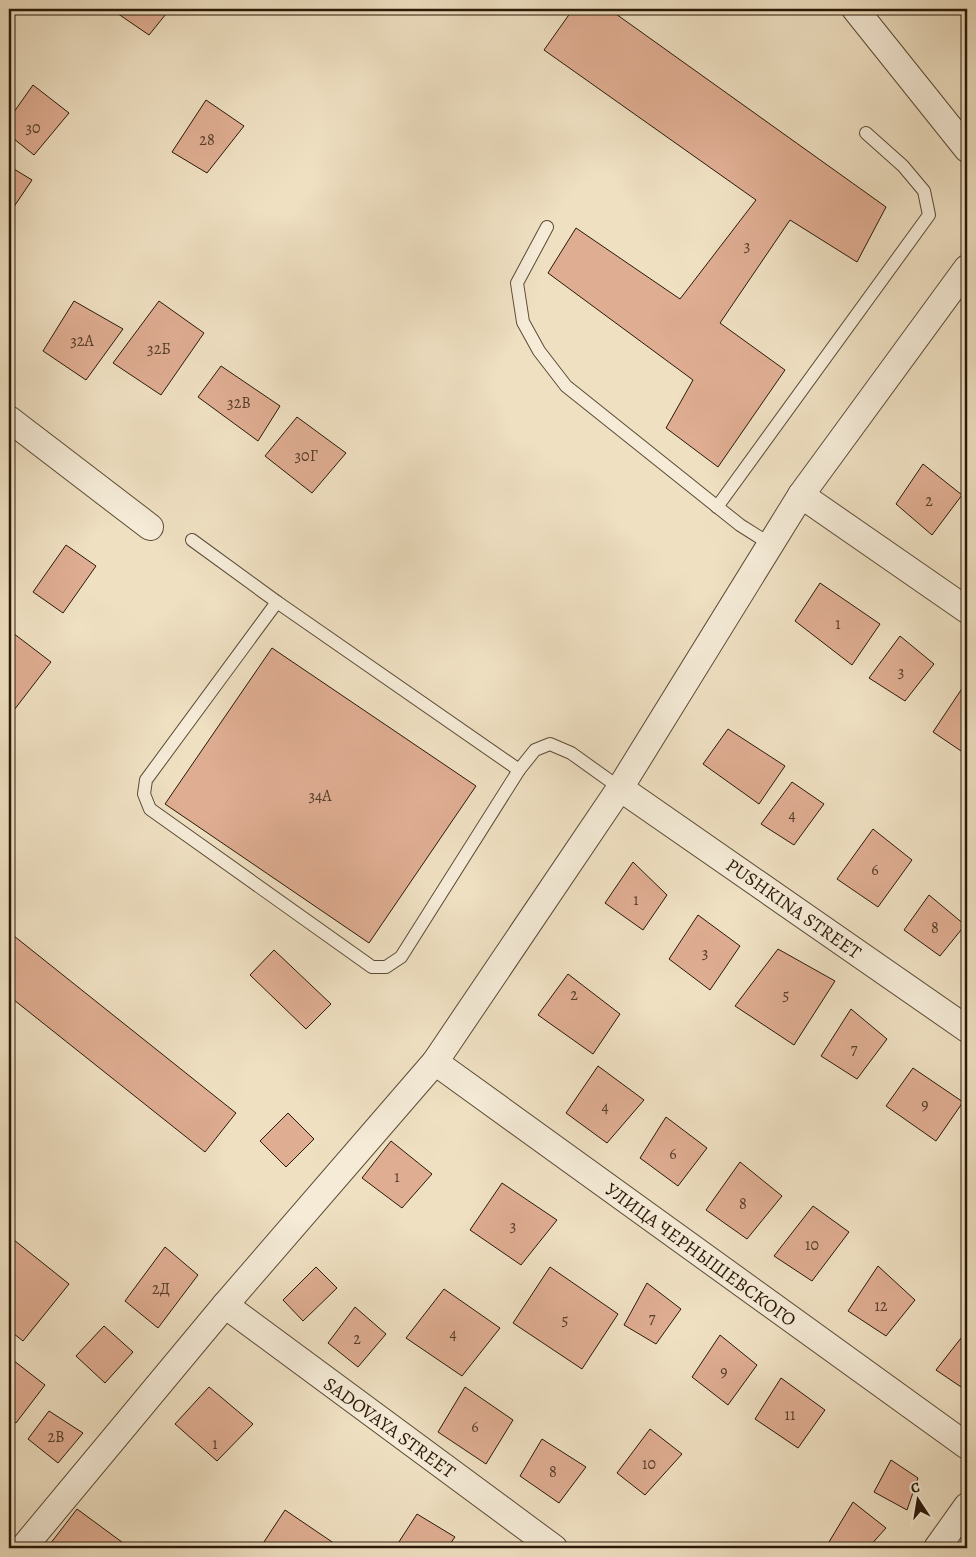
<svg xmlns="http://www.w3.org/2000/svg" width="976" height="1557" viewBox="0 0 976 1557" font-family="Alegreya,serif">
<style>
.building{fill:#dfad92;stroke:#2a1907}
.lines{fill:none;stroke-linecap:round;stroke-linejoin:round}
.lane-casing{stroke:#5b4b36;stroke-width:14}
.street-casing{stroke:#5b4b36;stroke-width:28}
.lane{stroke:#f5ebd7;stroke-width:12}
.street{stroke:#f5ebd7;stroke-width:26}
.labels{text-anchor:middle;stroke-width:4;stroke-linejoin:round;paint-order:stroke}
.number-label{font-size:16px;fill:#573e2a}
.street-label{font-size:19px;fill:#2a1907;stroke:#f5ebd7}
</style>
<rect width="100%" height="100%" fill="#efe0c2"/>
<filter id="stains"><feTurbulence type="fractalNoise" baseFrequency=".004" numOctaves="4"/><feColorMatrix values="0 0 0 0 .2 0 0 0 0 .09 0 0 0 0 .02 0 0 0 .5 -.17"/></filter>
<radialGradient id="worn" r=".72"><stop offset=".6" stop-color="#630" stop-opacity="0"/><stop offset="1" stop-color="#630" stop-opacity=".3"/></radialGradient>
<!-- building -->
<g class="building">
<path d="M 111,9 L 170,9 L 149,35 Z"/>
<path d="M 573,9 L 609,9 L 886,207 L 857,262 L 790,220 L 720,323 L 785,370 L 718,467 L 666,428 L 693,380 L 548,273 L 576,228 L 680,299 L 756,200 L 544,50 Z"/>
<path d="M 33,85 L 69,113 L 34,155 L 9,135 L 9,119 Z"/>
<path d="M 206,100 L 244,126 L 207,173 L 172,152 Z"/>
<path d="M 9,166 L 32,180 L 9,214 Z"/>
<path d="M 74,301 L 123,329 L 86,380 L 43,351 Z"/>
<path d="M 159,301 L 204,333 L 161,395 L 113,363 Z"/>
<path d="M 221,366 L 280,406 L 258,441 L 198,397 Z"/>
<path d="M 297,417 L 346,453 L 312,493 L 265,456 Z"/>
<path d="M 923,464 L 962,495 L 932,535 L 896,504 Z"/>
<path d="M 66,545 L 96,566 L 63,613 L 33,592 Z"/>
<path d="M 820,583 L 880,624 L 852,665 L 795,621 Z"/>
<path d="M 9,630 L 51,662 L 11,714 L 9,712 Z"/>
<path d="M 900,636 L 934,664 L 905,701 L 869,678 Z"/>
<path d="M 272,648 L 476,786 L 369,943 L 165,804 Z"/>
<path d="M 967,681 L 967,755 L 933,732 Z"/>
<path d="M 728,729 L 785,766 L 759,804 L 703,764 Z"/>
<path d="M 792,782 L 824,804 L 794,845 L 761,824 Z"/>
<path d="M 873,829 L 912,860 L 878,907 L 837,879 Z"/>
<path d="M 633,862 L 667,895 L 643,930 L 605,903 Z"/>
<path d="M 929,895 L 965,925 L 940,956 L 904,930 Z"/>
<path d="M 698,915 L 740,946 L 710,990 L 669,959 Z"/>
<path d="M 9,932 L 236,1113 L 205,1152 L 9,996 Z"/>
<path d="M 778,949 L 835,981 L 794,1045 L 735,1006 Z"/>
<path d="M 274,950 L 331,1004 L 306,1029 L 250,975 Z"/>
<path d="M 568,974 L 620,1014 L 593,1054 L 538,1015 Z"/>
<path d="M 851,1009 L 887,1039 L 857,1079 L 821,1056 Z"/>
<path d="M 598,1066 L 644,1100 L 607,1143 L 566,1113 Z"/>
<path d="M 913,1068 L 963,1102 L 936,1141 L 886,1106 Z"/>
<path d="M 288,1113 L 314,1139 L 286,1167 L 260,1141 Z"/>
<path d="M 666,1117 L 707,1148 L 678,1186 L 640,1158 Z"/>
<path d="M 391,1141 L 432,1174 L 402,1208 L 362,1178 Z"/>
<path d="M 740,1162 L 782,1196 L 747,1239 L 706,1210 Z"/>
<path d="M 502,1183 L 557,1220 L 521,1265 L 470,1230 Z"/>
<path d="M 813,1206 L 849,1232 L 812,1281 L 774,1256 Z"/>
<path d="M 9,1236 L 69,1284 L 23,1341 L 9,1330 Z"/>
<path d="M 165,1247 L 198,1275 L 158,1328 L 125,1301 Z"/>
<path d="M 878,1266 L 915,1300 L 886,1336 L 848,1311 Z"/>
<path d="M 316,1267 L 337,1288 L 303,1321 L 283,1300 Z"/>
<path d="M 550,1267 L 618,1314 L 582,1369 L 513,1323 Z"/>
<path d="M 647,1283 L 681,1309 L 656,1344 L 624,1325 Z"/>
<path d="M 444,1289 L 500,1328 L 462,1376 L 406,1338 Z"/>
<path d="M 355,1307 L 386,1334 L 358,1367 L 328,1343 Z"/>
<path d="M 104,1326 L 133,1352 L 105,1383 L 76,1356 Z"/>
<path d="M 965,1333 L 967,1335 L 967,1391 L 936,1370 Z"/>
<path d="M 720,1335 L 757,1365 L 728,1405 L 692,1377 Z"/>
<path d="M 9,1357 L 45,1385 L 16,1423 L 9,1418 Z"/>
<path d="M 781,1378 L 825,1410 L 798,1448 L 755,1419 Z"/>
<path d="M 209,1387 L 253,1424 L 217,1461 L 175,1424 Z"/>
<path d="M 465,1387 L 513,1420 L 486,1464 L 438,1432 Z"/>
<path d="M 49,1411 L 83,1433 L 58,1463 L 28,1439 Z"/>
<path d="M 650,1429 L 682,1454 L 645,1495 L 617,1473 Z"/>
<path d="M 542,1439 L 586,1467 L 559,1503 L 520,1476 Z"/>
<path d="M 891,1460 L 918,1478 L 907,1510 L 874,1492 Z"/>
<path d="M 853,1502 L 886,1528 L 868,1548 L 838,1548 L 829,1542 Z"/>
<path d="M 77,1509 L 130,1548 L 47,1548 Z"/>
<path d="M 285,1510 L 341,1548 L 260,1548 Z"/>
<path d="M 417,1514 L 455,1537 L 447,1548 L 395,1548 Z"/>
</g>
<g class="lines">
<!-- lane casing -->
<g class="lane-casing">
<g id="lane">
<path d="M 547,227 L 517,283 L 523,322 L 539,351 L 566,386 L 740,525 L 770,544"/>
<path d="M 717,507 L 929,215 L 924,191 L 903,166 L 866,133"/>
<path d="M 192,540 L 277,602 L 519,770"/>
<path d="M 277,602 L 146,780 L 144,794 L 150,809 L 372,967 L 386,967 L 401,957 L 519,770 L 535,750 L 550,744 L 571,753 L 620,788"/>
</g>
</g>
<!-- street casing -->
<g class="street-casing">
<g id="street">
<path d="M 855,9 L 967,149"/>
<path d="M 9,419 L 150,527"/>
<path d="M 801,495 L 967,610"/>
<path d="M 620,788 L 967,1029"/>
<path d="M 435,1062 L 967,1446"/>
<path d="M 225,1305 L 554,1548"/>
<path d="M 23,1548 L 225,1305 L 435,1062 L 620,788 L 801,495 L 967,268"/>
<path d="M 937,1548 L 967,1506"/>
</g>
</g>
<!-- lane -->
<use href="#lane" class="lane"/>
<!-- street -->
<use href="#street" class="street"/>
</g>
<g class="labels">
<!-- number labels -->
<g class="number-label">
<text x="33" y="133">30</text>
<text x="207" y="145">28</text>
<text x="747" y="251">3</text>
<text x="82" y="346">32А</text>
<text x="159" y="354">32Б</text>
<text x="239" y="408">32В</text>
<text x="306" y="461">30Г</text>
<text x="929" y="506">2</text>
<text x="838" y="629">1</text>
<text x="901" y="677">3</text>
<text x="320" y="801">34А</text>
<text x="792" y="820">4</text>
<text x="875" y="875">6</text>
<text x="636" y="905">1</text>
<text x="935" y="933">8</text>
<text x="705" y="958">3</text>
<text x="574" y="1000">2</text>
<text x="786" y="1000">5</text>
<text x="854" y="1054">7</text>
<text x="925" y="1110">9</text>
<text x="605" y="1112">4</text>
<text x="673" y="1159">6</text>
<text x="397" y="1182">1</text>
<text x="743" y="1209">8</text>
<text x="513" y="1231">3</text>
<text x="812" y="1250">10</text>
<text x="161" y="1294">2Д</text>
<text x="881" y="1311">12</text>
<text x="652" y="1323">7</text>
<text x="565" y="1325">5</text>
<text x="453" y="1339">4</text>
<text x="357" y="1344">2</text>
<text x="724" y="1377">9</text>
<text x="790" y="1420">11</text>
<text x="475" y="1432">6</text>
<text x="56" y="1442">2В</text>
<text x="215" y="1449">1</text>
<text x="649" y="1469">10</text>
<text x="553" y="1477">8</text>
</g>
<!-- street labels -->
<g class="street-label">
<text transform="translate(794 908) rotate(35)" y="7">PUSHKINA STREET</text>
<text transform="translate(701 1254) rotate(36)" y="7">УЛИЦА ЧЕРНЫШЕВСКОГО</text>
<text transform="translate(390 1427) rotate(36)" y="7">SADOVAYA STREET</text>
</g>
</g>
<!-- margin -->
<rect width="976" height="1557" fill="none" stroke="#efe0c2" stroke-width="30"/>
<rect x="10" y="10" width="956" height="1537" fill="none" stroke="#2a1907" stroke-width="2.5"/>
<rect x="15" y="15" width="946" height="1527" fill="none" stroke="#2a1907"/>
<!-- north arrow -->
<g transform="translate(918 1500) rotate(348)" stroke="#f5ebd7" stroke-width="4" paint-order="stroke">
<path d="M0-4L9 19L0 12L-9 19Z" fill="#2a1907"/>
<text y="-8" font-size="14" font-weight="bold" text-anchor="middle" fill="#2a1907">С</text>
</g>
<rect width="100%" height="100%" filter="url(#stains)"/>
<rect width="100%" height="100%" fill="url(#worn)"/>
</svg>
